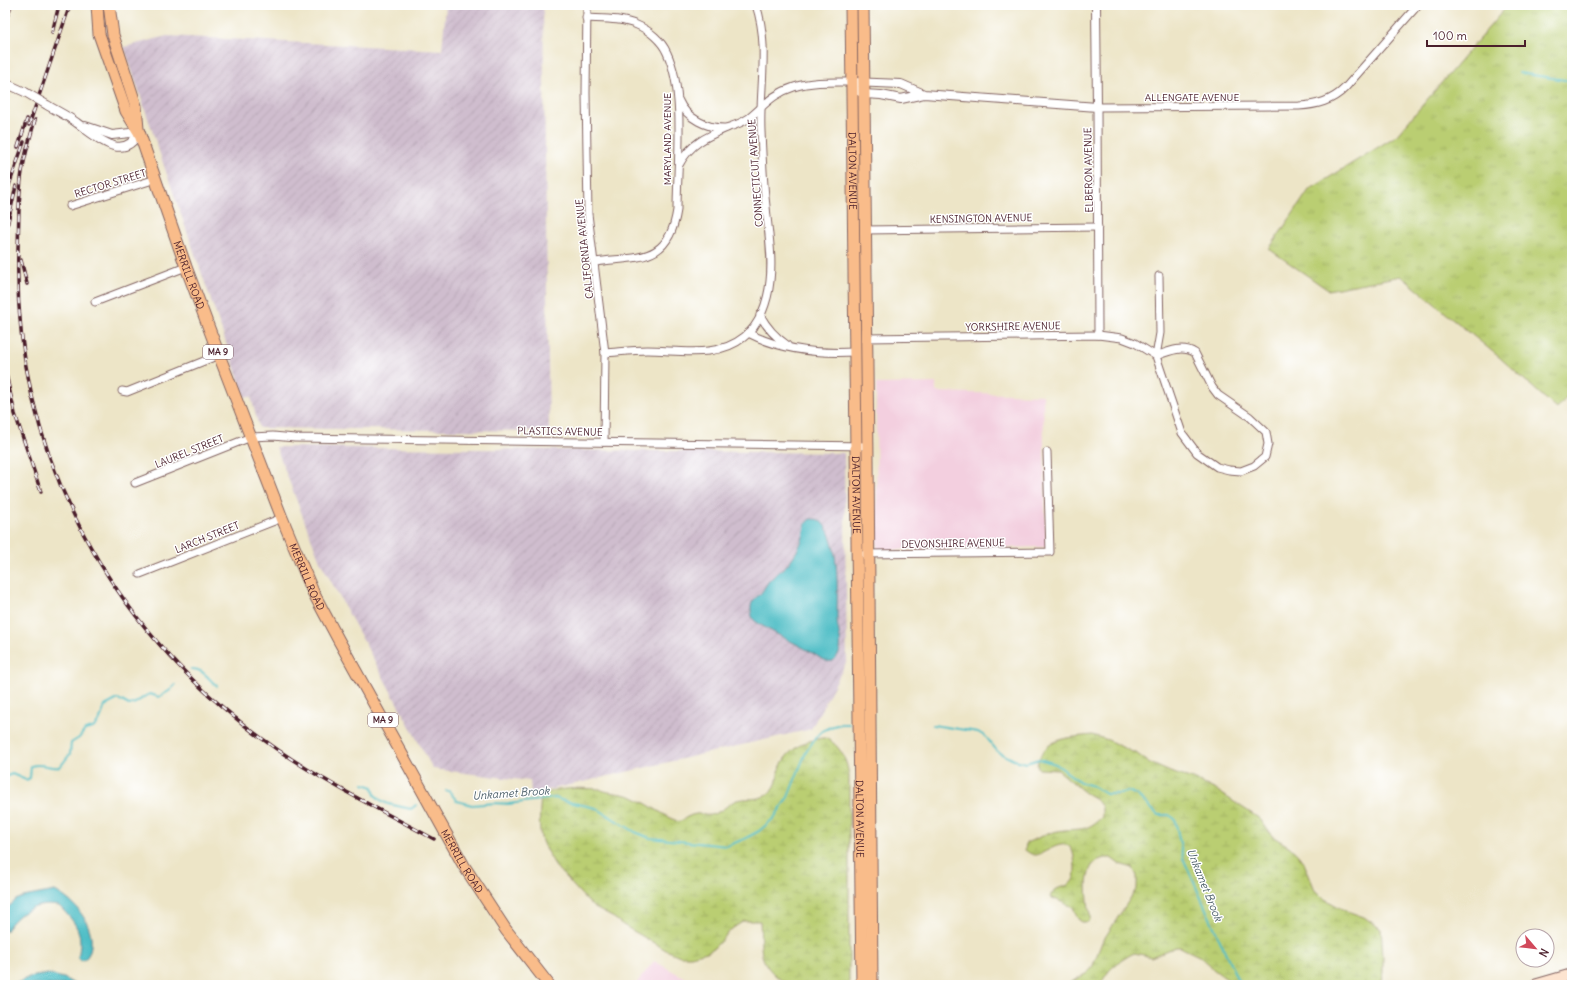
<svg xmlns="http://www.w3.org/2000/svg" width="1577" height="990" viewBox="0 0 1577 990" font-family="Delius,sans-serif">
<style>
.built{fill:#f3cfdf}
.industrial{fill:url(#industrial-furrows)}
.grass{fill:url(#grass-tufts);stroke:#82764e}
.wetland{fill:url(#wetland-marsh);stroke:#82764e}
.water{fill:#4fbec6;stroke:#4c6e78}
.lines{fill:none;stroke-linecap:round;stroke-linejoin:round}
.stream{stroke:#4fbec6;stroke-width:2}
.minor-casing{stroke:#836462;stroke-width:9}
.tertiary-casing{stroke:#836462;stroke-width:10}
.secondary-casing{stroke:#836462;stroke-width:12}
.primary-casing{stroke:#836462;stroke-width:13}
.trunk-casing{stroke:#836462;stroke-width:13}
.minor{stroke:#fff;stroke-width:7}
.tertiary{stroke:#fff;stroke-width:8}
.secondary{stroke:#fde4d0;stroke-width:10}
.primary{stroke:#f9bc8a;stroke-width:11}
.trunk{stroke:#f9bc8a;stroke-width:11}
.rail-casing{stroke:#4a1f2b;stroke-width:3.5}
.rail{stroke:#fff;stroke-width:2;stroke-dasharray:6;stroke-linecap:butt}
.tertiary-bridge-casing{stroke:#836462;stroke-width:10;stroke-linecap:butt}
.tertiary-bridge{stroke:#fff;stroke-width:8}
.labels{text-anchor:middle;stroke-width:3;stroke-linejoin:round;paint-order:stroke}
.shield{fill:#fff;stroke:#80626b;stroke-width:1}
.shield-label{font-size:9px;font-weight:bold;fill:#4a1f2b}
.street-label{font-size:10px;fill:#4a1f2b;stroke:#fff}
.water-label{font-size:11px;font-style:italic;fill:#4c5f69;stroke:#fff}
</style>
<defs>
<pattern id="industrial-furrows" width="10" height="10" patternUnits="userSpaceOnUse"><rect width="10" height="10" fill="#cfbdce"/><path d="M-1 1l2-2M0 10L10 0M9 11l2-2" fill="none" stroke="#b3a2b1"/></pattern>
<pattern id="grass-tufts" width="24" height="20" patternUnits="userSpaceOnUse"><rect width="24" height="20" fill="#bace72"/><path d="M3 7l-1-3M5 7V3M7 7l1-3M15 17l-1-3M17 17v-4M19 17l1-3" fill="none" stroke="#a1b063"/></pattern>
<pattern id="wetland-marsh" width="20" height="14" patternUnits="userSpaceOnUse"><rect width="20" height="14" fill="#bace72"/><path d="M1 5h8M5 5V1M11 12h8M15 12V8" fill="none" stroke="#a1b063"/></pattern>
</defs>
<rect width="100%" height="100%" fill="#fff"/>
<filter id="ink" filterUnits="userSpaceOnUse"><feTurbulence type="fractalNoise" baseFrequency=".025" numOctaves="2"/><feDisplacementMap in="SourceGraphic" scale="8" xChannelSelector="R" yChannelSelector="G"/><feConvolveMatrix kernelMatrix="1 2 1 2 8 2 1 2 1" color-interpolation-filters="sRGB"/></filter>
<filter id="wash" filterUnits="userSpaceOnUse"><feTurbulence type="fractalNoise" baseFrequency=".012" numOctaves="4" result="noise"/><feDisplacementMap in="SourceGraphic" scale="16" xChannelSelector="R" yChannelSelector="G"/><feGaussianBlur stdDeviation="0.9" result="paint"/><feColorMatrix in="noise" values="0 0 0 0 0 0 0 0 0 0 0 0 0 0 0 0 0 1.4 0 .05"/><feComposite in="paint" operator="in"/></filter>
<g filter="url(#wash)">
<rect width="100%" height="100%" fill="#ede5c7"/>
<!-- built -->
<g class="built">
<path d="M 936,383 L 936,392 L 1043,395 L 1046,547 L 877,550 L 876,384 Z"/>
<path d="M 654,961 L 698,985 L 635,985 Z"/>
</g>
<!-- industrial -->
<g class="industrial">
<path d="M 446,5 L 543,5 L 549,431 L 259,428 L 251,397 L 245,397 L 164,166 L 124,47 L 167,36 L 442,50 Z"/>
<path d="M 276,447 L 844,453 L 847,661 L 811,729 L 531,794 L 530,781 L 433,769 L 320,561 Z"/>
</g>
<!-- grass -->
<path class="grass" d="M 1508,5 L 1572,5 L 1572,390 L 1557,409 L 1499,357 L 1401,276 L 1328,290 L 1269,249 L 1309,190 L 1396,136 Z"/>
<!-- wetland -->
<g class="wetland">
<path d="M 1092,735 L 1108,740 L 1130,751 L 1136,753 L 1148,762 L 1170,772 L 1193,779 L 1216,790 L 1260,819 L 1272,836 L 1290,847 L 1297,854 L 1304,863 L 1315,890 L 1323,898 L 1344,910 L 1364,917 L 1381,929 C 1382,938 1385,979 1381,985 L 1235,985 L 1213,969 L 1210,965 L 1201,957 L 1180,947 L 1176,947 L 1151,957 L 1135,953 L 1132,954 C 1118,962 1106,970 1101,985 L 1066,985 L 1087,973 L 1092,968 L 1102,942 L 1137,888 L 1137,876 L 1133,868 L 1119,864 L 1111,858 C 1080,856 1087,894 1090,915 L 1090,920 L 1088,922 L 1082,922 L 1078,919 L 1073,907 L 1050,897 C 1058,878 1080,898 1074,857 C 1070,831 1046,854 1036,855 C 1031,855 1028,852 1025,850 L 1026,843 C 1033,840 1051,832 1058,831 C 1079,827 1084,834 1102,817 L 1102,807 L 1096,799 L 1084,792 L 1058,770 L 1039,769 L 1037,765 C 1044,737 1068,738 1092,735 Z"/>
<path d="M 825,738 C 841,745 847,761 849,776 L 849,985 L 789,985 C 778,979 765,968 762,955 C 760,944 761,932 760,921 L 744,921 L 733,928 L 714,948 L 707,952 L 691,956 L 680,956 L 666,950 L 623,925 L 614,918 L 593,907 L 555,866 C 552,858 547,853 544,846 C 537,834 540,809 541,795 C 559,787 581,788 600,789 C 605,793 622,793 631,796 C 648,803 662,815 679,822 C 684,819 689,815 696,814 C 704,813 705,818 716,813 C 724,810 730,802 737,800 C 749,797 761,802 771,791 C 777,786 777,779 779,772 C 784,751 805,739 825,738 Z"/>
</g>
<!-- water -->
<g class="water">
<path d="M 810,519 C 813,519 817,519 819,520 C 841,535 837,595 837,618 C 837,633 847,649 833,661 C 825,663 821,658 814,654 C 802,646 760,627 753,619 C 752,617 751,612 751,610 C 750,601 756,598 761,593 C 765,588 767,582 772,578 C 777,573 783,569 788,564 C 794,556 800,547 803,537 C 805,529 803,524 810,519 Z"/>
<path d="M 55,891 C 74,901 94,923 91,946 C 90,953 88,958 81,961 L 78,957 C 84,932 76,923 59,906 C 35,902 18,912 5,932 L 5,910 L 16,900 L 23,897 Z"/>
<path d="M 48,974 L 64,978 L 76,985 L 13,985 L 29,977 Z"/>
</g>
<g class="lines">
<!-- stream -->
<g class="stream">
<path d="M 1519,73 L 1572,81"/>
<path d="M 191,669 C 203,668 208,679 217,686"/>
<path d="M 933,725 L 978,732 L 986,737 L 998,752 L 1014,760 L 1026,763 L 1039,759 L 1056,764 L 1080,782 L 1093,786 L 1106,794 L 1120,794 L 1128,791 L 1137,795 L 1158,815 L 1169,815 L 1175,819 L 1183,858 L 1240,985"/>
<path d="M 5,777 L 12,774 L 26,780 L 30,778 L 31,766 C 42,762 49,769 60,767 L 70,754 L 71,743 L 79,738 L 85,730 L 93,728 L 99,722 L 105,706 L 118,699 L 129,705 C 138,704 141,697 150,694 L 159,697 L 169,691 L 175,685"/>
<path d="M 364,784 L 373,787 L 375,795 L 382,801 L 388,804 L 411,809 L 416,805"/>
<path d="M 446,791 L 449,791 L 457,801 L 472,805 L 495,803 L 508,804 L 555,798 L 564,801 L 596,808 L 635,832 L 650,838 L 727,846 L 744,839 L 759,831 L 774,818 L 788,797 L 806,752 L 816,737 L 822,731 L 833,726 L 841,724 L 849,724"/>
</g>
</g>
</g>
<g filter="url(#ink)">
<g class="lines">
<!-- minor casing -->
<g class="minor-casing">
<g id="minor">
<path d="M 587,5 L 586,93 L 588,214 L 605,353 L 604,442"/>
<path d="M 586,18 C 602,19 621,18 637,25 C 649,30 662,41 667,53 C 686,93 677,165 677,210 C 669,264 638,256 595,262"/>
<path d="M 679,101 C 686,118 708,129 726,128"/>
<path d="M 679,165 C 690,143 708,136 729,127 C 736,125 743,122 749,118 C 765,105 772,94 794,87 C 812,81 832,82 852,82"/>
<path d="M 70,206 L 156,179"/>
<path d="M 865,230 L 1098,227"/>
<path d="M 95,302 L 186,267"/>
<path d="M 760,315 C 767,328 775,337 787,345"/>
<path d="M 748,333 C 781,350 818,354 854,352"/>
<path d="M 1098,335 L 1097,107 L 1299,106 C 1317,105 1332,101 1345,88 L 1418,5"/>
<path d="M 866,338 L 1098,335 L 1122,338 L 1135,343 L 1156,356 L 1182,433 L 1197,453 L 1217,467 L 1229,470 L 1241,471 L 1254,466 L 1265,457 L 1268,444 L 1266,432 L 1250,417 L 1218,395 L 1212,387 L 1195,353 C 1182,345 1169,351 1156,356 L 1160,333 L 1159,276"/>
<path d="M 605,353 C 619,352 633,350 647,350 C 679,350 717,359 744,337 C 760,325 768,301 770,281 C 773,256 768,231 766,206 C 763,181 762,156 761,131 C 759,89 770,46 756,5"/>
<path d="M 122,391 L 127,392 L 219,355"/>
<path d="M 135,483 L 251,437 L 273,436 L 295,438 L 868,446"/>
<path d="M 865,554 L 1050,552 L 1047,452"/>
<path d="M 140,574 L 282,518"/>
</g>
</g>
<!-- tertiary casing -->
<g class="tertiary-casing">
<g id="tertiary">
<path d="M 5,13 L 8,5"/>
<path d="M 5,83 L 25,92"/>
<path d="M 924,94 L 901,99 L 881,95 L 864,94 L 856,90 L 852,82 L 901,84 L 924,94 L 1097,107 L 1096,5"/>
<path d="M 47,105 C 57,111 68,116 77,123 C 96,136 123,164 139,132"/>
<path d="M 85,126 L 112,135 L 139,132"/>
</g>
</g>
<!-- secondary casing -->
<g class="secondary-casing">
<path id="secondary" d="M 1534,985 L 1572,974"/>
</g>
<!-- primary casing -->
<g class="primary-casing">
<g id="primary">
<path id="s1" d="M 851,5 L 862,985"/>
<path d="M 863,5 L 868,458 L 872,985"/>
</g>
</g>
<!-- trunk casing -->
<g class="trunk-casing">
<g id="trunk">
<path id="s2" d="M 97,5 L 99,34 L 126,111 L 139,132 L 186,267 L 219,355 L 282,518 L 313,592 L 338,639 L 464,866 L 506,930 L 549,985"/>
<path d="M 109,5 L 113,35 L 136,106 L 138,129"/>
</g>
</g>
<!-- minor -->
<use href="#minor" class="minor"/>
<!-- tertiary -->
<use href="#tertiary" class="tertiary"/>
<!-- secondary -->
<use href="#secondary" class="secondary"/>
<!-- primary -->
<use href="#primary" class="primary"/>
<!-- trunk -->
<use href="#trunk" class="trunk"/>
<!-- rail casing -->
<g class="rail-casing">
<g id="rail">
<path d="M 52,33 L 59,5"/>
<path d="M 35,120 C 30,137 25,155 22,172 C 18,198 19,224 18,249 C 12,440 98,611 248,728 C 305,773 371,805 434,839"/>
<path d="M 29,125 L 70,5"/>
<path d="M 18,147 L 27,119"/>
<path d="M 5,197 L 24,142"/>
<path d="M 5,235 L 16,186"/>
<path d="M 5,246 L 7,230"/>
<path d="M 21,260 L 27,284"/>
<path d="M 5,370 L 15,414 L 41,492"/>
</g>
</g>
<!-- rail -->
<use href="#rail" class="rail"/>
<!-- tertiary-bridge casing -->
<g class="tertiary-bridge-casing">
<path id="tertiary-bridge" d="M 25,92 L 47,105"/>
</g>
<!-- tertiary-bridge -->
<use href="#tertiary-bridge" class="tertiary-bridge"/>
</g>
</g>
<g class="labels">
<!-- shield labels -->
<g class="shield">
<rect x="203" y="345" width="30" height="14" rx="3"/>
<rect x="368" y="713" width="30" height="14" rx="3"/>
</g>
<g class="shield-label">
<text x="218" y="355">MA 9</text>
<text x="383" y="723">MA 9</text>
</g>
<!-- street labels -->
<g class="street-label">
<text x="1192" y="101">ALLENGATE AVENUE</text>
<text transform="translate(667 139) rotate(-90)" y="4">MARYLAND AVENUE</text>
<text transform="translate(1088 170) rotate(-91)" y="4">ELBERON AVENUE</text>
<text dy="4" stroke="none"><textPath href="#s1" startOffset="166">DALTON AVENUE</textPath></text>
<text transform="translate(755 173) rotate(-94)" y="4">CONNECTICUT AVENUE</text>
<text transform="translate(110 183) rotate(-17)" y="4">RECTOR STREET</text>
<text transform="translate(981 218) rotate(-1)" y="4">KENSINGTON AVENUE</text>
<text transform="translate(584 249) rotate(-96)" y="4">CALIFORNIA AVENUE</text>
<text dy="4" stroke="none"><textPath href="#s2" startOffset="287">MERRILL ROAD</textPath></text>
<text transform="translate(1013 326) rotate(-1)" y="4">YORKSHIRE AVENUE</text>
<text transform="translate(560 431) rotate(1)" y="4">PLASTICS AVENUE</text>
<text transform="translate(189 451) rotate(-22)" y="4">LAUREL STREET</text>
<text dy="4" stroke="none"><textPath href="#s1" startOffset="490">DALTON AVENUE</textPath></text>
<text transform="translate(207 537) rotate(-22)" y="4">LARCH STREET</text>
<text transform="translate(953 543) rotate(-1)" y="4">DEVONSHIRE AVENUE</text>
<text dy="4" stroke="none"><textPath href="#s2" startOffset="611">MERRILL ROAD</textPath></text>
<text dy="4" stroke="none"><textPath href="#s1" startOffset="814">DALTON AVENUE</textPath></text>
<text dy="4" stroke="none"><textPath href="#s2" startOffset="935">MERRILL ROAD</textPath></text>
</g>
<!-- water labels -->
<g class="water-label">
<text transform="translate(511 793) rotate(-4)" y="4">Unkamet Brook</text>
<text transform="translate(1205 885) rotate(68)" y="4">Unkamet Brook</text>
</g>
</g>
<!-- margin -->
<rect width="1577" height="990" fill="none" stroke="#fff" stroke-width="20"/>
<!-- north arrow -->
<g transform="translate(1535 948) rotate(118)"><circle r="19" fill="#ffffff" stroke="#b7a5aa"/>
<path d="M0-3L7 15L0 10L-7 15Z" fill="#d1495b"/>
<text y="-6" font-size="11" font-weight="bold" text-anchor="middle" fill="#4a1f2b">N</text>
</g>
<!-- scale -->
<path d="M1427 40v6h98v-6" fill="none" stroke="#4a1f2b" stroke-width="2"/>
<text x="1433" y="40" font-size="12" fill="#4a1f2b" stroke="#ffffff" stroke-width="3" paint-order="stroke">100 m</text>
</svg>
